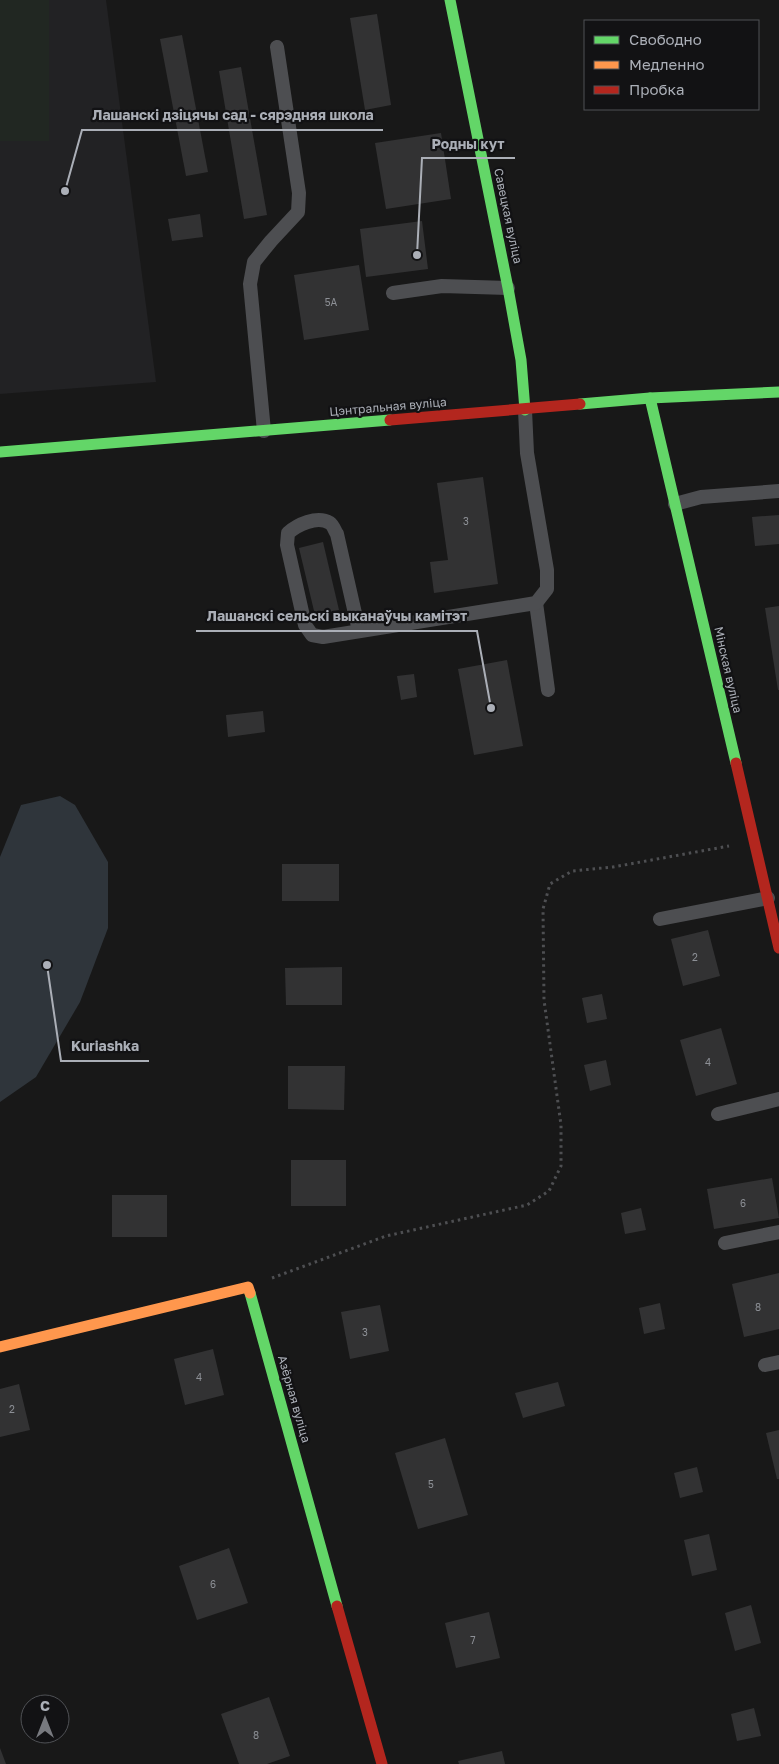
<svg xmlns="http://www.w3.org/2000/svg" width="779" height="1764" viewBox="0 0 779 1764" font-family="'Golos Text',sans-serif">
<style>
.built{fill:#222224}
.green{fill:#212722}
.water{fill:#2f353b}
.building{fill:#323233}
.lines{fill:none;stroke-linecap:round;stroke-linejoin:round}
.path{stroke:#4e4f52;stroke-width:3;stroke-dasharray:2.5 4;stroke-linecap:butt}
.lane{stroke:#4d4e51;stroke-width:14}
.fast{stroke:#63d668;stroke-width:11}
.slow{stroke:#ff974d;stroke-width:11}
.jam{stroke:#b3261e;stroke-width:11}
.labels{text-anchor:middle;stroke-width:4.5;stroke-linejoin:round;paint-order:stroke}
.number-label{font-size:10px;fill:#8d9096}
.street-label{font-size:12px;fill:#abafb7;stroke:#121214}
.leader{fill:none;stroke:#abafb7;stroke-width:2}
.callout-dot{fill:#abafb7;stroke:#121214;stroke-width:2}
.callout-label{font-size:14px;text-anchor:middle;font-weight:bold;fill:#abafb7;stroke:#121214;stroke-width:4.5;stroke-linejoin:round;paint-order:stroke}
</style>
<rect width="100%" height="100%" fill="#181818"/>
<!-- built -->
<path class="built" d="M 0,0 L 106,0 L 156,382 L 0,394 Z"/>
<!-- green -->
<rect class="green" x="0" y="0" width="49" height="141"/>
<!-- water -->
<path class="water" d="M 60,796 L 75,805 L 108,862 L 108,928 L 80,1002 L 36,1077 L 0,1102 L 0,857 L 21,805 Z"/>
<!-- building -->
<g class="building">
<path d="M 377,14 L 391,105 L 365,110 L 350,18 Z"/>
<path d="M 182,35 L 208,172 L 186,176 L 160,39 Z"/>
<path d="M 241,67 L 267,215 L 244,219 L 219,71 Z"/>
<path d="M 441,133 L 451,199 L 386,209 L 375,143 Z"/>
<path d="M 200,214 L 203,237 L 172,241 L 168,219 Z"/>
<path d="M 422,221 L 428,269 L 366,277 L 360,229 Z"/>
<path d="M 359,265 L 369,330 L 304,340 L 294,275 Z"/>
<path d="M 483,477 L 498,584 L 434,593 L 430,562 L 448,560 L 437,483 Z"/>
<path d="M 779,515 L 779,544 L 755,546 L 752,517 Z"/>
<path d="M 323,542 L 339,610 L 315,615 L 299,548 Z"/>
<path d="M 779,606 L 779,690 L 778,690 L 765,608 Z"/>
<path d="M 507,660 L 523,746 L 474,755 L 458,669 Z"/>
<path d="M 414,674 L 417,697 L 401,700 L 397,676 Z"/>
<path d="M 263,711 L 265,732 L 228,737 L 226,715 Z"/>
<rect x="282" y="864" width="57" height="37"/>
<path d="M 708,930 L 720,976 L 683,986 L 671,939 Z"/>
<path d="M 342,967 L 342,1005 L 286,1005 L 285,968 Z"/>
<path d="M 602,994 L 607,1019 L 587,1023 L 582,998 Z"/>
<path d="M 721,1028 L 737,1084 L 696,1096 L 680,1040 Z"/>
<path d="M 606,1060 L 611,1085 L 590,1091 L 584,1065 Z"/>
<path d="M 288,1066 L 345,1066 L 344,1110 L 288,1109 Z"/>
<rect x="291" y="1160" width="55" height="46"/>
<path d="M 772,1178 L 779,1218 L 714,1229 L 707,1189 Z"/>
<rect x="112" y="1195" width="55" height="42"/>
<path d="M 641,1208 L 646,1230 L 625,1234 L 621,1213 Z"/>
<path d="M 779,1273 L 779,1329 L 744,1337 L 732,1284 Z"/>
<path d="M 660,1303 L 665,1329 L 644,1334 L 639,1308 Z"/>
<path d="M 380,1305 L 389,1351 L 350,1359 L 341,1312 Z"/>
<path d="M 213,1349 L 224,1395 L 185,1405 L 174,1359 Z"/>
<path d="M 558,1382 L 565,1406 L 523,1418 L 515,1393 Z"/>
<path d="M 19,1384 L 30,1430 L 0,1437 L 0,1389 Z"/>
<path d="M 779,1430 L 779,1479 L 777,1479 L 766,1433 Z"/>
<path d="M 445,1438 L 468,1515 L 418,1529 L 395,1453 Z"/>
<path d="M 697,1467 L 703,1492 L 680,1498 L 674,1473 Z"/>
<path d="M 709,1534 L 717,1570 L 692,1576 L 684,1540 Z"/>
<path d="M 229,1548 L 248,1603 L 197,1620 L 179,1566 Z"/>
<path d="M 751,1605 L 761,1643 L 735,1651 L 725,1613 Z"/>
<path d="M 489,1612 L 500,1658 L 456,1668 L 445,1623 Z"/>
<path d="M 269,1697 L 290,1756 L 267,1764 L 239,1764 L 221,1714 Z"/>
<path d="M 754,1708 L 761,1736 L 737,1741 L 731,1714 Z"/>
<path d="M 0,1748 L 6,1764 L 0,1764 Z"/>
<path d="M 502,1751 L 505,1764 L 459,1764 L 458,1761 Z"/>
</g>
<g class="lines">
<!-- path -->
<path class="path" d="M 272,1278 L 386,1236 L 527,1205 L 549,1191 L 561,1166 L 561,1125 L 544,1000 L 543,909 L 550,884 L 572,871 L 613,867 L 729,846"/>
<!-- lane -->
<g class="lane">
<path d="M 393,293 L 442,286 L 508,288"/>
<path d="M 264,431 L 250,284 L 254,262 L 271,241 L 298,212 L 299,193 L 277,47"/>
<path d="M 675,504 L 701,497 L 779,491"/>
<path d="M 536,603 L 548,690"/>
<path d="M 359,631 L 337,534 C 335,531 333,525 330,523 C 317,515 297,525 288,533 L 287,545 L 305,625 L 312,635 L 323,637 L 536,603 L 547,589 L 547,570 L 527,453 L 525,410"/>
<path d="M 660,919 L 768,898"/>
<path d="M 718,1114 L 779,1099"/>
<path d="M 725,1243 L 779,1232"/>
<path d="M 765,1365 L 779,1362"/>
</g>
<!-- fast -->
<g class="fast">
<path d="M 450,0 L 508,288 L 521,360 L 525,410"/>
<path d="M 650,398 L 736,763"/>
<path d="M 580,404 L 650,398 L 779,392"/>
<path d="M 0,452 L 390,420"/>
<path d="M 250,1293 L 337,1606"/>
</g>
<!-- slow -->
<path class="slow" d="M 0,1347 L 248,1287 L 250,1293"/>
<!-- jam -->
<g class="jam">
<path d="M 390,420 L 580,404"/>
<path d="M 736,763 L 779,948"/>
<path d="M 337,1606 L 382,1764"/>
</g>
</g>
<g class="labels">
<!-- number labels -->
<g class="number-label">
<text x="331" y="306">5А</text>
<text x="466" y="525">3</text>
<text x="695" y="961">2</text>
<text x="708" y="1066">4</text>
<text x="743" y="1207">6</text>
<text x="758" y="1311">8</text>
<text x="365" y="1336">3</text>
<text x="199" y="1381">4</text>
<text x="12" y="1413">2</text>
<text x="431" y="1488">5</text>
<text x="213" y="1588">6</text>
<text x="473" y="1644">7</text>
<text x="256" y="1739">8</text>
</g>
<!-- street labels -->
<g class="street-label">
<text transform="translate(508 216) rotate(78)" y="4">Савецкая вуліца</text>
<text transform="translate(388 407) rotate(-5)" y="4">Цэнтральная вуліца</text>
<text transform="translate(728 670) rotate(77)" y="4">Мінская вуліца</text>
<text transform="translate(294 1399) rotate(74)" y="4">Азёрная вуліца</text>
</g>
</g>
<!-- callouts -->
<path class="leader" d="M65 191L82 130H383M417 255L422 158H515M491 708L477 631H196M47 965L61 1061H149"/>
<g class="callout-dot">
<circle cx="65" cy="191" r="5"/>
<circle cx="417" cy="255" r="5"/>
<circle cx="491" cy="708" r="5"/>
<circle cx="47" cy="965" r="5"/>
</g>
<g class="callout-label">
<text x="233" y="120">Лашанскі дзіцячы сад - сярэдняя школа</text>
<text x="468" y="149">Родны кут</text>
<text x="337" y="621">Лашанскі сельскі выканаўчы камітэт</text>
<text x="105" y="1051">Kuriashka</text>
</g>
<!-- legend -->
<rect x="584" y="20" width="175" height="90" fill="#121214" stroke="#4f5155"/>
<rect x="594" y="36" width="25" height="8" fill="#63d668" stroke="#4f5155"/>
<text x="629" y="45" font-size="15" fill="#abafb7">Свободно</text>
<rect x="594" y="61" width="25" height="8" fill="#ff974d" stroke="#4f5155"/>
<text x="629" y="70" font-size="15" fill="#abafb7">Медленно</text>
<rect x="594" y="86" width="25" height="8" fill="#b3261e" stroke="#4f5155"/>
<text x="629" y="95" font-size="15" fill="#abafb7">Пробка</text>
<!-- north arrow -->
<g transform="translate(45 1719)"><circle r="24" fill="#121214" stroke="#4f5155"/>
<path d="M0-4L9 19L0 12L-9 19Z" fill="#787a7f"/>
<text y="-8" font-size="14" font-weight="bold" text-anchor="middle" fill="#abafb7">С</text>
</g>
</svg>
